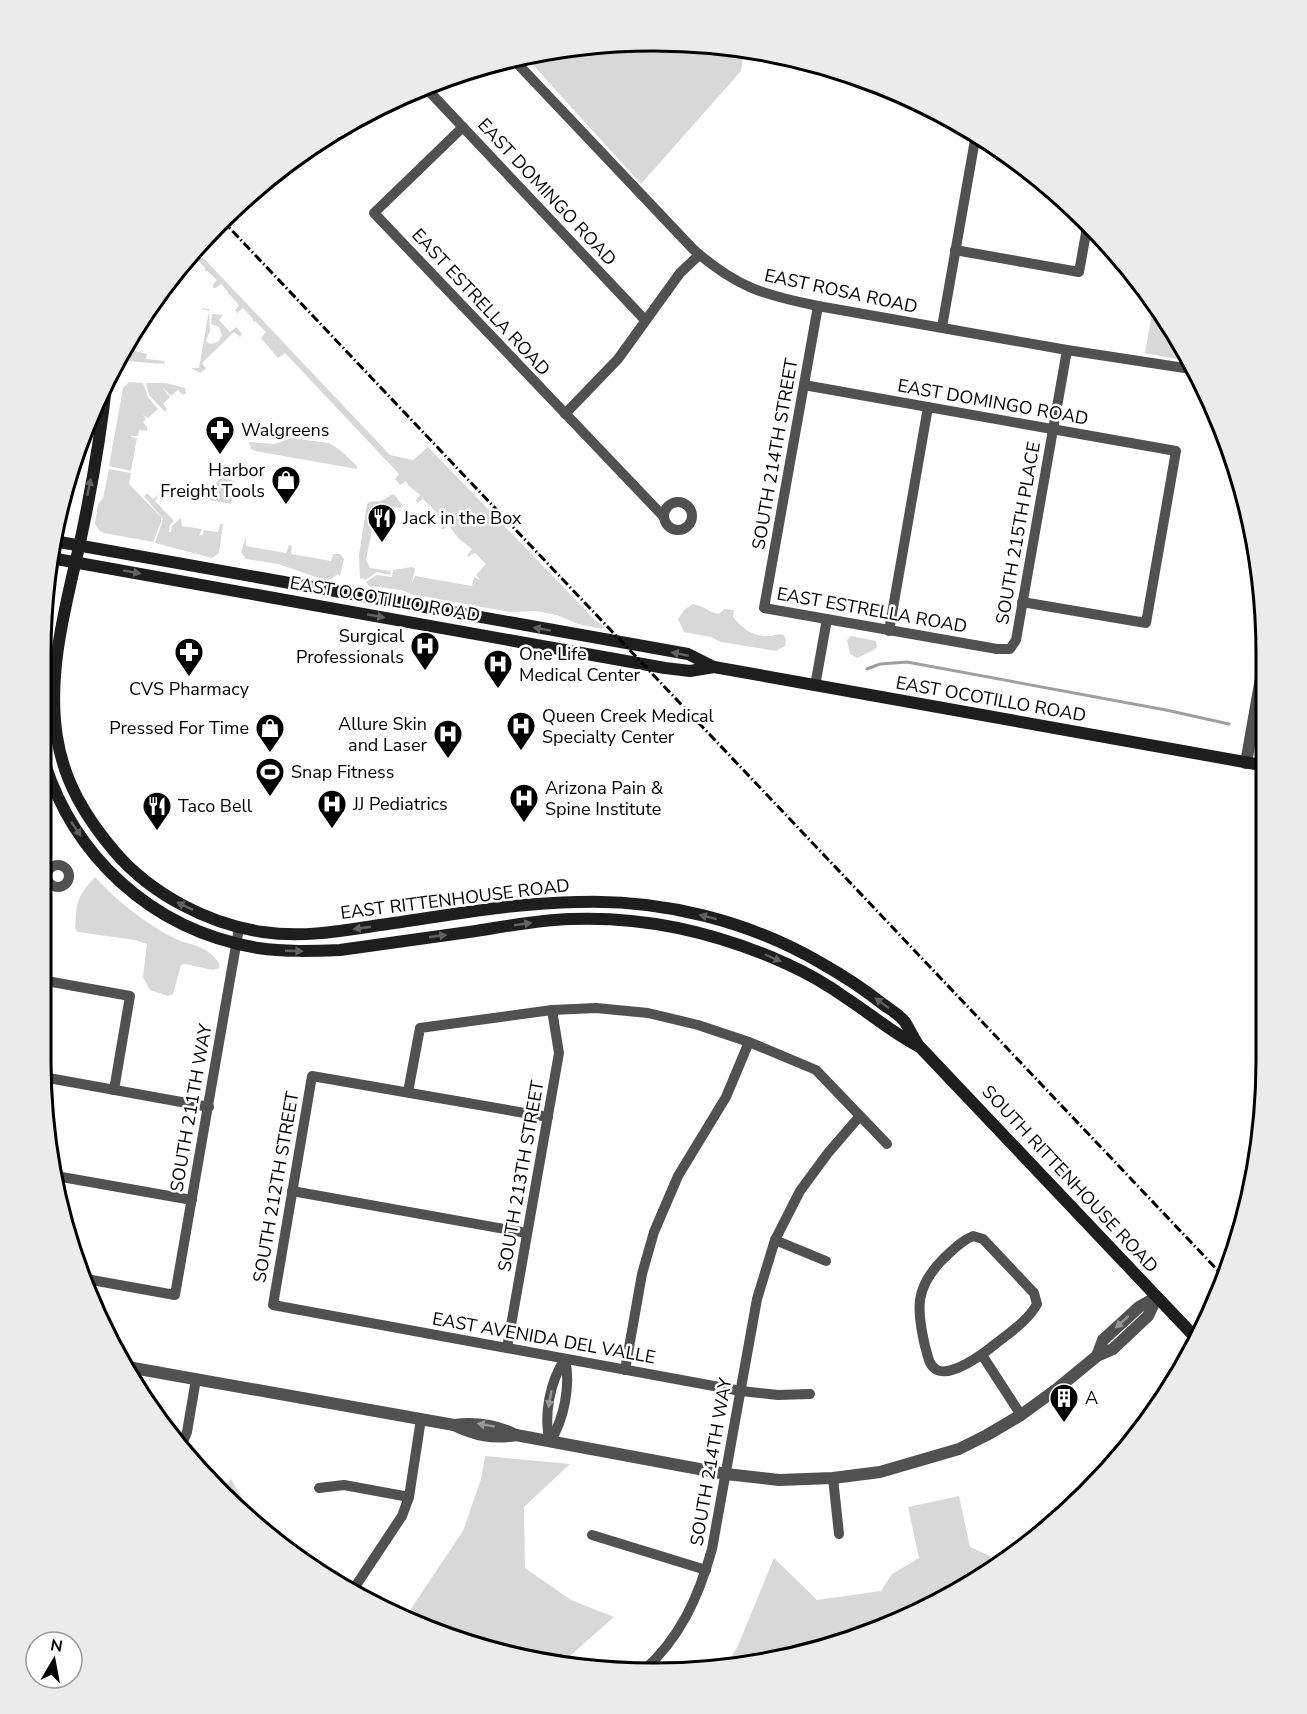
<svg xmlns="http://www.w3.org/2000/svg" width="1307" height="1714" viewBox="0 0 1307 1714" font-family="'Nunito Sans',sans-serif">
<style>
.green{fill:#d8d8d8}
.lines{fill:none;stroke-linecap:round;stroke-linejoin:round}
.stream{stroke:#9f9f9f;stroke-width:3}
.minor{stroke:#515151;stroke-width:10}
.tertiary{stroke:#515151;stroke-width:12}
.secondary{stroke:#1e1e1e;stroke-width:12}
.rail{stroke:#000;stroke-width:3;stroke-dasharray:9 3 1.5 3;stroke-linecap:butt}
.oneway{fill:#626262}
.oneway2{fill:#979797}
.labels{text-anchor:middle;stroke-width:5;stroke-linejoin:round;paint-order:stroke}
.street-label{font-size:18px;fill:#000;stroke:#fff}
.poi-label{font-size:18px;fill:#000;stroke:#fff;text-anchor:start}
.rim{fill:none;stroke:#000;stroke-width:3}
</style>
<rect width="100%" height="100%" fill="#fff"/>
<!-- green -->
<g class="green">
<path d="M 654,41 L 744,49 L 741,71 L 641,184 L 524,55 L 534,52 Z"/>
<path d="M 195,249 L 390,455 L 413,460 L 428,447 L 595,620 L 605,627 L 602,629 L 578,624 L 557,615 L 536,611 L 510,612 L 410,594 L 402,590 L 369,586 L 366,582 L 377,575 L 392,577 L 393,570 L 412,567 L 415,569 L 412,583 L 415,576 L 472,586 L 474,577 L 480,580 L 476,575 L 486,564 L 475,553 L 468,557 L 467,555 L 472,549 L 459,539 L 449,526 L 442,530 L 441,528 L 446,522 L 423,499 L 417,503 L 416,500 L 420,495 L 408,485 L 406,481 L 400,485 L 395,479 L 399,474 L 285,353 L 278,358 L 261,338 L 266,332 L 255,321 L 253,322 L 253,319 L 243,308 L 237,313 L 235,310 L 239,305 L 230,295 L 228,294 L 228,292 L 221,284 L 216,288 L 213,288 L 213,285 L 217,280 L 207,271 L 205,271 L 205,268 L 191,253 Z"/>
<path d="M 1154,301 L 1163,313 L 1187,361 L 1145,353 Z"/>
<path d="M 202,308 L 209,309 L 210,331 L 206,341 L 210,344 L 218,342 L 222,335 L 219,327 L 211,324 L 212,314 L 223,315 L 219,320 L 230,332 L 236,327 L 242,334 L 240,337 L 234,332 L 202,363 L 206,369 L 200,373 L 191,368 L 199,368 L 209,311 L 202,309 Z"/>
<path d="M 136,331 L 135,335 L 137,335 L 135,351 L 147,354 L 146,359 L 165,361 L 164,364 L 126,361 L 120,356 Z"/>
<path d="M 129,382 L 143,383 L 148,397 L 158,409 L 148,418 L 143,415 L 146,419 L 143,422 L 147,427 L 147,431 L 139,430 L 138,436 L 131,436 L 131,437 L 137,438 L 131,471 L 109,466 L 123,388 Z"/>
<path d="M 146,383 L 166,383 L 185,388 L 186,393 L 183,395 L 178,390 L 171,396 L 161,386 L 170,397 L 163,404 L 167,409 L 165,412 L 149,395 Z"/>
<path d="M 291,438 L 329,443 L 340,450 L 357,466 L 357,469 L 255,451 L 251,449 L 249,442 L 274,444 Z"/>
<path d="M 109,469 L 131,473 L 129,484 L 161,517 L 161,522 L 153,542 L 104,533 L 100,531 L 95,524 L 98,504 L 103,498 Z"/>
<path d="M 221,478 L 235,481 L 231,504 L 208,500 L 211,488 Z"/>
<path d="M 147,493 L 153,499 L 159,495 L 155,501 L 174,521 L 170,525 L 169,532 L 171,532 L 172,526 L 181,518 L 182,526 L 202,529 L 199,536 L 203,534 L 204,530 L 218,532 L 220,524 L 223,524 L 219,553 L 212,558 L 155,543 L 163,519 L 144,496 Z"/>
<path d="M 394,494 L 403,506 L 400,508 L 382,506 L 376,510 L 366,560 L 370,568 L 391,571 L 390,575 L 377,572 L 365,580 L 363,578 L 360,579 L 359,555 L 367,504 C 372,499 377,503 383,500 C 388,498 389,495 394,494 Z"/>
<path d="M 246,537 L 246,546 L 286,553 L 289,545 L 292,546 L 291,554 L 331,561 L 333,554 L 340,554 L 344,559 L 340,576 L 338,574 L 329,580 L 316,577 L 278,564 L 246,559 L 241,552 Z"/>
<path d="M 693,604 C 705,606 710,613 719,614 L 724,609 L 734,610 L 733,617 C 742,628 753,637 769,636 C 775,636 777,633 784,635 L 786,640 L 785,646 L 776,651 L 721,642 L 711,637 L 684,632 L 678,619 L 685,609 Z"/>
<path d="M 851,636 L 876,641 L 877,647 L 874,650 L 857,658 L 850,654 L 847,640 Z"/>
<path d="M 95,877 C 116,900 143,922 172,937 C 191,947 205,943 219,963 L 219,968 L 213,970 L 185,964 L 181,965 L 173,994 L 168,996 L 150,990 L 143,977 L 147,944 L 135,940 L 78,932 L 75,929 C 77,901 76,898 95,877 Z"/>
<path d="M 485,1456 L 570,1464 L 524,1507 L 525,1568 L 571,1600 L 614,1617 L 563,1662 L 495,1653 L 406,1616 L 463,1531 L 481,1479 Z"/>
<path d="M 231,1479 L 256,1522 L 219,1493 Z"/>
<path d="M 959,1496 L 970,1547 L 990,1556 L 994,1570 L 888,1627 L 812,1653 L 726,1664 L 737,1648 L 774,1558 L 817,1600 L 881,1591 L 892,1574 L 919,1558 L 908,1507 Z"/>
</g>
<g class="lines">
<!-- stream -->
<path class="stream" d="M 867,669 L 880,664 L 907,662 L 1166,710 L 1229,724"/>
<!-- minor -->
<g class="minor">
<path d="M 513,59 L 693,249 C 736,287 763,295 818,306 L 1067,350 L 1191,369"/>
<path d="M 424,86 L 645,320"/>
<path d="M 463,127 L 374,213 L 664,517"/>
<path d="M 955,250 L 1079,272 L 1088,222"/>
<path d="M 818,306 L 764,608 L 997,649 L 1010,649 L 1016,640 L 1067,350"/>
<path d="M 942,327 L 976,134"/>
<path d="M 804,385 L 1176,451 L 1146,623 L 1022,602"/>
<path d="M 565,414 L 618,359 L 680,273 L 699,255"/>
<circle cx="678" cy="516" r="14"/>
<path d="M 889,631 L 928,407"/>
<path d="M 815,686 L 827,619"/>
<circle cx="58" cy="876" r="11"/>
<path d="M 41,980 L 130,996 L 114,1090"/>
<path d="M 43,1077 L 209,1107"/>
<path d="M 408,1092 L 420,1028 L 552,1010 L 596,1008 L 648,1013 L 698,1025 L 749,1042 L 816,1070 L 887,1144"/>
<path d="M 548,1117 L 312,1076 L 273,1305 L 741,1391 L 778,1395 L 810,1394"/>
<path d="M 56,1176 L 192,1200"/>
<path d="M 292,1191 L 527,1233"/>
<path d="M 973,1236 L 983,1239 L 1034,1293 L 1037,1304 C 1028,1321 1009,1333 994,1345 C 983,1354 952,1377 937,1370 C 928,1365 928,1355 925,1346 C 916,1308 915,1287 944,1258 C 954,1249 961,1241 973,1236 Z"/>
<path d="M 775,1240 L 826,1261"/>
<path d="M 86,1279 L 175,1295 L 239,928"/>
<path d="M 507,1348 L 559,1053 L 552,1010"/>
<path d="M 982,1355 L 1021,1415"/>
<path d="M 625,1370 L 642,1274 L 654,1232 L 678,1176 L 726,1097 L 749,1042"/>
<path d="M 550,1442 C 543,1416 550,1381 565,1359"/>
<path d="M 550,1442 C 564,1419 571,1386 565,1359"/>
<path d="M 182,1444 L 187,1432 L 196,1379"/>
<path d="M 833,1478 L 839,1534"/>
<path d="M 319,1488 L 344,1485 L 409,1497"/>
<path d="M 592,1535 L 706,1570"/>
<path d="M 351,1593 L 402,1516 L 409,1497 L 421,1419"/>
<path d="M 642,1672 C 680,1639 699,1596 712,1549 L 757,1299 L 775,1240 L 800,1191 L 828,1153 L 859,1117"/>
</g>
<!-- tertiary -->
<g class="tertiary">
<path d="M 1246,763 L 1261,678"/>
<path d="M 1097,1356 L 1103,1340 L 1139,1307 L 1157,1297"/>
<path d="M 122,1366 L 454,1425 C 475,1435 493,1439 516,1435"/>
<path d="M 454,1425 C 476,1422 496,1425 516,1435 L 726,1474 L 779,1480 L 833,1478 L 880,1472 L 959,1449 L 987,1435 L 1021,1415 L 1058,1388 L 1097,1356 L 1113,1349 L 1148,1316 L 1157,1297"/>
</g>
<!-- secondary -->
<g class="secondary">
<path d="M 107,378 C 101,434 91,492 79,547 C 65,608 47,674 57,737 C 64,782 86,818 115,852 C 151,894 208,924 263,932 C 303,938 341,931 380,925 C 445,916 511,903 578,902 C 662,899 749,921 821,963 C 844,976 864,989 884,1005 C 891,1010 900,1015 905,1022 C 910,1030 914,1039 919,1046 L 1195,1337"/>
<path d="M 54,541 L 688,654 L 714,667 L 1261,765"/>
<path d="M 51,558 L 665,668 L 690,671 L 714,667"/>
<path d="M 49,568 L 63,490"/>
<path d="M 41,751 C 70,855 151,930 258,948 C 285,952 313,951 340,950 C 385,944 430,937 476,931 C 507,926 539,920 570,919 C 645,916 719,933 787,964 C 807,973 828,985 846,998 C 871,1014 891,1032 918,1046"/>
</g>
<!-- rail -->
<path class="rail" d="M 221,219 L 1224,1277"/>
</g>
<!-- one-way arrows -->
<defs><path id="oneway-solid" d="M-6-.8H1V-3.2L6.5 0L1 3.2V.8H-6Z" transform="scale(1.5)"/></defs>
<g class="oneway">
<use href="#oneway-solid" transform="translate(89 487) rotate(-79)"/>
<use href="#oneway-solid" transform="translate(132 572) rotate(10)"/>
<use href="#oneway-solid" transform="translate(376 616) rotate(10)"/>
<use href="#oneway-solid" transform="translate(542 629) rotate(-170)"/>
<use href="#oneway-solid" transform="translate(680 654) rotate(-168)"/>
<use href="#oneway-solid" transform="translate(76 829) rotate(56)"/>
<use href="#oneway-solid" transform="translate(185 906) rotate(-155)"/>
<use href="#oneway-solid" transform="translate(708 917) rotate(-166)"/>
<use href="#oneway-solid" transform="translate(523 924) rotate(-8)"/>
<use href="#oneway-solid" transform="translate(362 928) rotate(172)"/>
<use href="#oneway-solid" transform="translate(438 936) rotate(-8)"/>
<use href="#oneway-solid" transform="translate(294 951) rotate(2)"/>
<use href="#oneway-solid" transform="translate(773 958) rotate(23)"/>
<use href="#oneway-solid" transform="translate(882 1003) rotate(-143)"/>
</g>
<g class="oneway2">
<use href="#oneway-solid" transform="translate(1122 1322) rotate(138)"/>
<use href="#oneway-solid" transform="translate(550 1399) rotate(100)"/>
<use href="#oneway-solid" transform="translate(486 1425) rotate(-170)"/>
</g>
<!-- icons -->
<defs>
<g id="pharmacy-pin" transform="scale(1.5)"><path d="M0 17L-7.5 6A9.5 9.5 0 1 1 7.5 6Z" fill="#000" stroke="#fff"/><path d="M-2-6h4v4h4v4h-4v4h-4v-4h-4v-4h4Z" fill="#fff"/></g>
<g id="shop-pin" transform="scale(1.5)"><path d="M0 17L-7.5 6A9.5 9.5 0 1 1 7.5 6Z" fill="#000" stroke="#fff"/><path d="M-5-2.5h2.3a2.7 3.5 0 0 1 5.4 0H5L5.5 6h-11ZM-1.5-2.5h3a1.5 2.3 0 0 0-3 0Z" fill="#fff"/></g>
<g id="restaurant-pin" transform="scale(1.5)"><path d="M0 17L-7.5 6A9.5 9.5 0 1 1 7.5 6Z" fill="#000" stroke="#fff"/><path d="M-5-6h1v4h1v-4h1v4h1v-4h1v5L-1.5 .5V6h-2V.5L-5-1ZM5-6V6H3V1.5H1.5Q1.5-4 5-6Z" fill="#fff"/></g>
<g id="hospital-pin" transform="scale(1.5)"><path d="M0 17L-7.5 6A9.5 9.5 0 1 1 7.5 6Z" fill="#000" stroke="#fff"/><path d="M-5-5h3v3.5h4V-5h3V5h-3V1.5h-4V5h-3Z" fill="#fff"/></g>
<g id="stadium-pin" transform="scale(1.5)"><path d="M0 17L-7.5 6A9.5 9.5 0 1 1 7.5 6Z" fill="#000" stroke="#fff"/><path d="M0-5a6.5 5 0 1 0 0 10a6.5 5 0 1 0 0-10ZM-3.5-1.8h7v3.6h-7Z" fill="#fff"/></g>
<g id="building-pin" transform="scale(1.5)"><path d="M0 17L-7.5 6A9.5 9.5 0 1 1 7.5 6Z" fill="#000" stroke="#fff"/><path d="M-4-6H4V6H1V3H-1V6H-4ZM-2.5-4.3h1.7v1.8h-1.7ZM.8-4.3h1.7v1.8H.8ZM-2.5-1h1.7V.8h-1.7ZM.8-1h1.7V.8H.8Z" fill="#fff"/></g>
</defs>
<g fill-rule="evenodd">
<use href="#pharmacy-pin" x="220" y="430"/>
<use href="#shop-pin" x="286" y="480"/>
<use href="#restaurant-pin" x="382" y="518"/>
<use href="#hospital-pin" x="425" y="646"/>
<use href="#pharmacy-pin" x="189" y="652"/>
<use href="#hospital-pin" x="498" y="664"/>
<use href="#hospital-pin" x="521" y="726"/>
<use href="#shop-pin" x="270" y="728"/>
<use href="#hospital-pin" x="448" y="734"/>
<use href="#stadium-pin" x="270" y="772"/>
<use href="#hospital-pin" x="524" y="798"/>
<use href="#hospital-pin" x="332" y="804"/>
<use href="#restaurant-pin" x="157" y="806"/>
<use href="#building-pin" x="1064" y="1398"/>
</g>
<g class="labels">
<!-- street labels -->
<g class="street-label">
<text transform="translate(547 192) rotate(47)" y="6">EAST DOMINGO ROAD</text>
<text transform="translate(841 291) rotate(12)" y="6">EAST ROSA ROAD</text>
<text transform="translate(481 302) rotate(47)" y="6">EAST ESTRELLA ROAD</text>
<text transform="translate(993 402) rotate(10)" y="6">EAST DOMINGO ROAD</text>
<text transform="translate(775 454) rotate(-80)" y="6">SOUTH 214TH STREET</text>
<text transform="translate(1018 533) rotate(-80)" y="6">SOUTH 215TH PLACE</text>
<text transform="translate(385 599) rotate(10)" y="6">EAST OCOTILLO ROAD</text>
<text transform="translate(872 610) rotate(10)" y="6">EAST ESTRELLA ROAD</text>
<text transform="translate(991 699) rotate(10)" y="6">EAST OCOTILLO ROAD</text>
<text transform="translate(455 899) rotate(-7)" y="6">EAST RITTENHOUSE ROAD</text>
<text transform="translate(191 1108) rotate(-80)" y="6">SOUTH 211TH WAY</text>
<text transform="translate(521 1176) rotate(-80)" y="6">SOUTH 213TH STREET</text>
<text transform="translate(1070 1179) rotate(47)" y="6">SOUTH RITTENHOUSE ROAD</text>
<text transform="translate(276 1187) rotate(-80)" y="6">SOUTH 212TH STREET</text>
<text transform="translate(544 1338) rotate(10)" y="6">EAST AVENIDA DEL VALLE</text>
<text transform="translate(711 1462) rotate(-80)" y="6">SOUTH 214TH WAY</text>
</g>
<!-- poi labels -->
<g class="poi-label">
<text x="241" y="436">Walgreens</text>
<text x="265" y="476" text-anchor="end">Harbor<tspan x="265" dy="21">Freight Tools</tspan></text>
<text x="403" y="524">Jack in the Box</text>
<text x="404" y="642" text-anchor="end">Surgical<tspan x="404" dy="21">Professionals</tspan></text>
<text x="519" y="660">One Life<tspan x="519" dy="21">Medical Center</tspan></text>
<text x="189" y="695" text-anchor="middle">CVS Pharmacy</text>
<text x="542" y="722">Queen Creek Medical<tspan x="542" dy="21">Specialty Center</tspan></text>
<text x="427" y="730" text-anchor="end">Allure Skin<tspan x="427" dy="21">and Laser</tspan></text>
<text x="249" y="734" text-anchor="end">Pressed For Time</text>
<text x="291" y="778">Snap Fitness</text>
<text x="545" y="794">Arizona Pain &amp;<tspan x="545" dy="21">Spine Institute</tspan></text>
<text x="353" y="810">JJ Pediatrics</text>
<text x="178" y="812">Taco Bell</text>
<text x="1085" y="1404">A</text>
</g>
</g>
<!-- crop -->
<path d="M0 0H1307V1714H0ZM653 51H654A602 602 0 0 1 1256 653V1061A602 602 0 0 1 654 1663H653A602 602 0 0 1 51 1061V653A602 602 0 0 1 653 51Z" fill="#ebebeb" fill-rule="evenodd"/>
<path class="rim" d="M653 51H654A602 602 0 0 1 1256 653V1061A602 602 0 0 1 654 1663H653A602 602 0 0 1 51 1061V653A602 602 0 0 1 653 51Z"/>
<!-- north arrow -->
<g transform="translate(54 1660) rotate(10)"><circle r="28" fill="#ffffff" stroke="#999999" stroke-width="1.5"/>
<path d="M0-4.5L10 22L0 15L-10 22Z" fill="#000000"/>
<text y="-9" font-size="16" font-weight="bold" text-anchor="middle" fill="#000000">N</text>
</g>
</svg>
